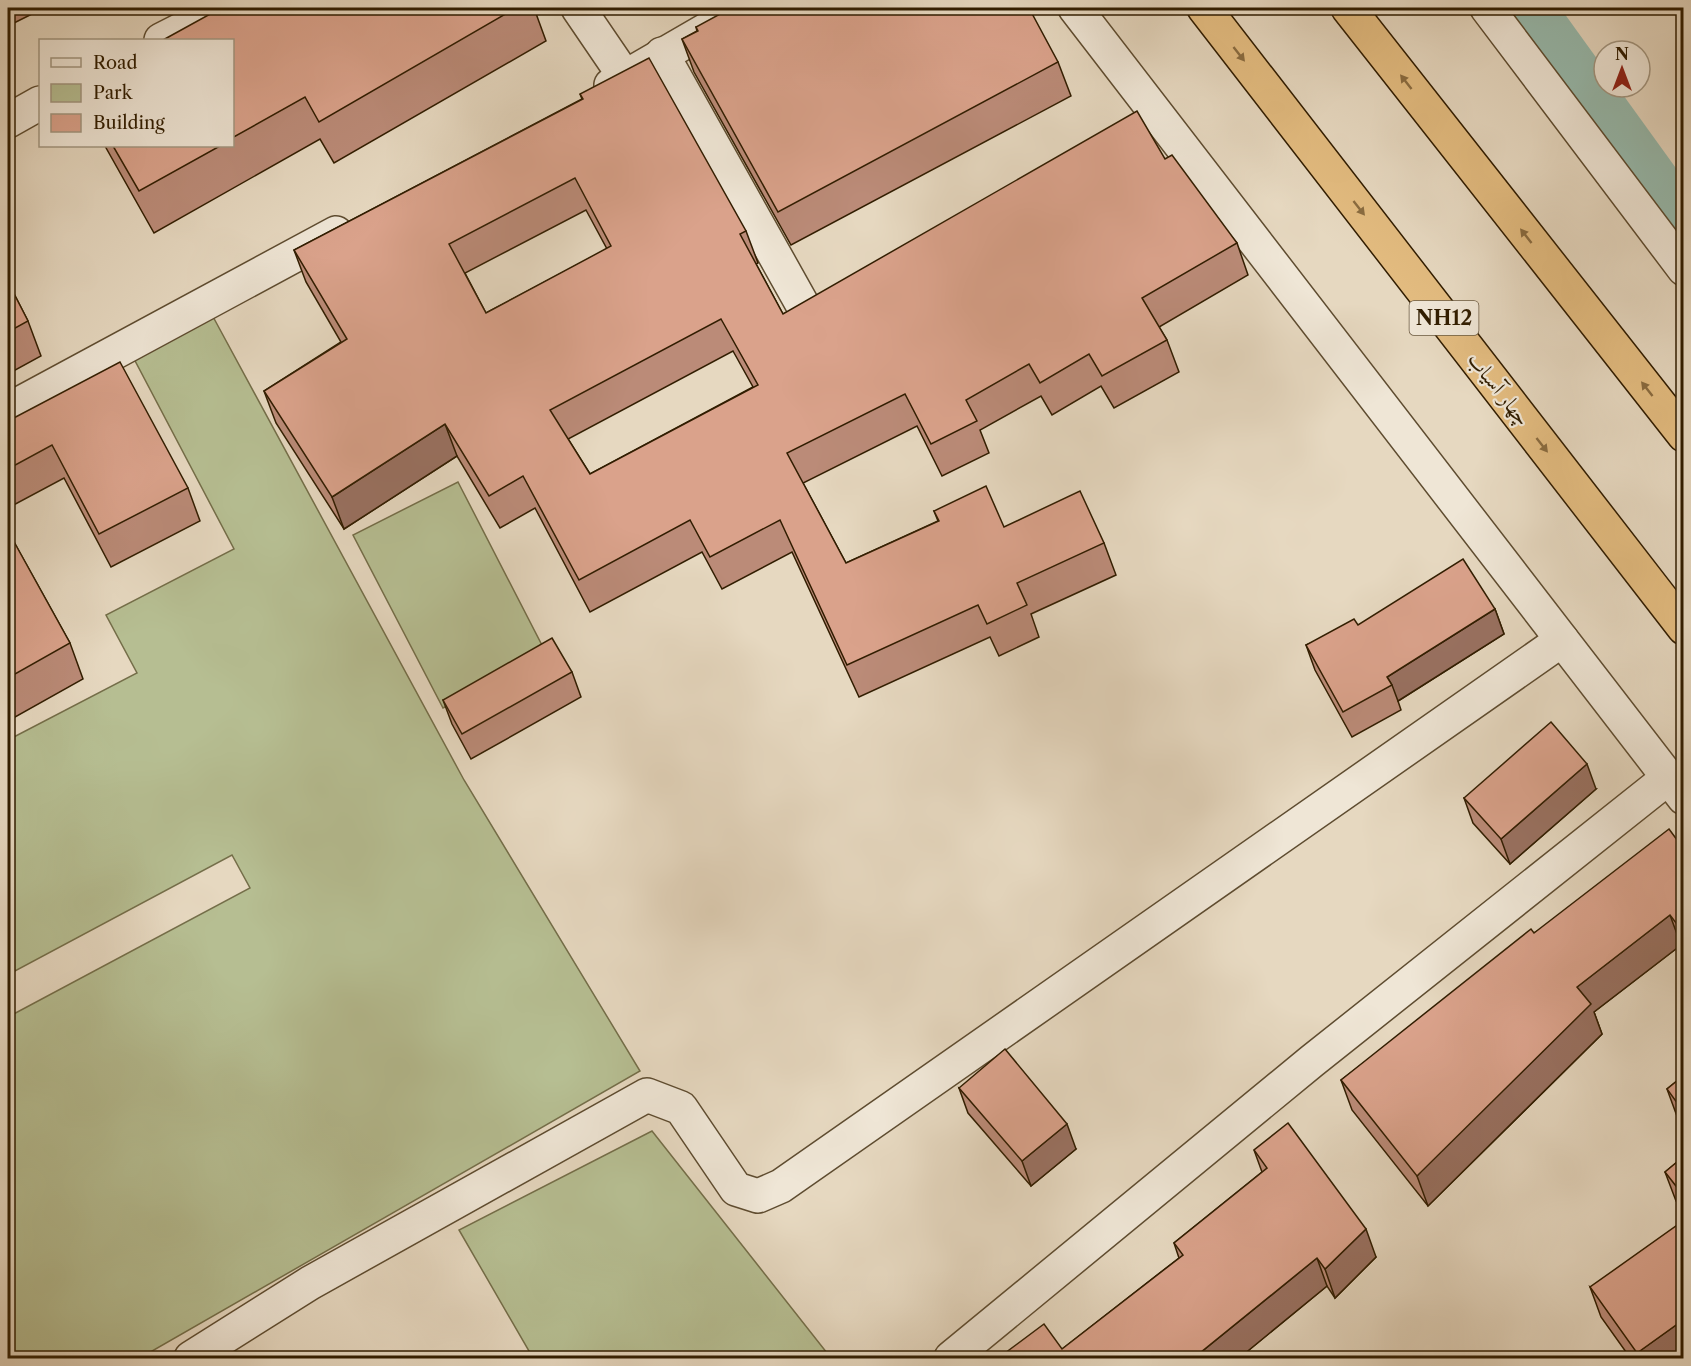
<svg xmlns="http://www.w3.org/2000/svg" width="1691" height="1366" viewBox="0 0 1691 1366" font-family="'Libre Caslon Text',Amiri,serif">
<style>
.green{fill:#b6be92;stroke:#746e49;stroke-width:1.5}
.lines{fill:none;stroke-linecap:round;stroke-linejoin:round}
.canal{stroke:#97baad;stroke-width:51}
.minor-casing{stroke:#5e4c30;stroke-width:36}
.tertiary-casing{stroke:#5e4c30;stroke-width:36}
.trunk-casing{stroke:#311d00;stroke-width:36}
.minor{stroke:#efe6d6;stroke-width:33}
.tertiary{stroke:#efe6d6;stroke-width:33}
.trunk{stroke:#e3bc80;stroke-width:33}
.wall{fill:#bb8b78;stroke:#311d00;stroke-width:1.5;fill-rule:evenodd}
.shaded-wall{fill:#997161;stroke:#311d00;stroke-width:1.5}
.building{fill:#daa28b;stroke:#311d00;stroke-width:1.5;fill-rule:evenodd}
.oneway{fill:#8a6c40}
.labels{text-anchor:middle;stroke-width:4.5;stroke-linejoin:round;paint-order:stroke}
.shield{fill:#efe6d6;stroke:#6a5940;stroke-width:1.5}
.shield-label{font-size:20px;font-weight:bold;fill:#311d00}
.street-label{font-size:21px;fill:#311d00;stroke:#efe6d6}
</style>
<rect width="100%" height="100%" fill="#e6d8c0"/>
<filter id="stains"><feTurbulence type="fractalNoise" baseFrequency=".00333" numOctaves="4"/><feColorMatrix values="0 0 0 0 .2 0 0 0 0 .09 0 0 0 0 .02 0 0 0 .5 -.17"/></filter>
<radialGradient id="worn" r=".72"><stop offset=".6" stop-color="#630" stop-opacity="0"/><stop offset="1" stop-color="#630" stop-opacity=".3"/></radialGradient>
<!-- green -->
<g class="green">
<path d="M 211,313 L 464,780 L 640,1071 L 140,1358 L 8,1358 L 8,1017 L 250,888 L 232,855 L 15,971 L 8,956 L 8,740 L 137,673 L 106,615 L 234,549 L 132,355 Z"/>
<path d="M 458,482 L 547,655 L 443,708 L 353,535 Z"/>
<path d="M 652,1131 L 831,1358 L 533,1358 L 459,1230 Z"/>
</g>
<g class="lines">
<!-- canal -->
<path class="canal" d="M 1529,8 L 1684,223"/>
<!-- minor casing -->
<g class="minor-casing">
<g id="minor">
<path d="M 578,8 L 625,77"/>
<path d="M 161,40 L 224,8"/>
<path d="M 662,54 L 806,311"/>
<path d="M 611,85 L 744,8"/>
<path d="M 8,121 L 40,103"/>
<path d="M 8,410 L 336,233"/>
<path d="M 191,1358 L 310,1283 L 647,1095 L 681,1108 L 736,1189 L 758,1196 L 781,1186 L 1562,640"/>
<path d="M 951,1358 L 1312,1061 L 1668,778"/>
</g>
</g>
<!-- tertiary casing -->
<g class="tertiary-casing">
<g id="tertiary">
<path d="M 1075,8 L 1684,798"/>
<path d="M 1487,8 L 1684,269"/>
</g>
</g>
<!-- trunk casing -->
<g class="trunk-casing">
<g id="trunk">
<path d="M 1204,8 L 1684,628"/>
<path d="M 1348,8 L 1684,435"/>
</g>
</g>
<!-- minor -->
<use href="#minor" class="minor"/>
<!-- tertiary -->
<use href="#tertiary" class="tertiary"/>
<!-- trunk -->
<use href="#trunk" class="trunk"/>
</g>
<!-- wall -->
<g class="wall">
<path d="M 8,8 L 44,8 L 8,26 Z"/>
<path d="M 221,8 L 534,8 L 546,41 L 334,163 L 320,139 L 154,233 L 105,146 L 232,146 L 232,40 Z"/>
<path d="M 696,27 L 1058,62 L 1071,96 L 791,245 L 694,72 L 682,39 L 697,31 Z"/>
<path d="M 580,94 L 746,231 L 758,263 L 756,264 L 783,314 L 1165,159 L 1237,243 L 1248,275 L 1159,327 L 1167,340 L 1179,372 L 1114,408 L 1101,386 L 1052,415 L 1041,396 L 980,430 L 989,453 L 942,476 L 917,426 L 803,483 L 846,563 L 938,521 L 934,511 L 1004,527 L 1104,543 L 1116,575 L 1031,614 L 1039,637 L 999,656 L 990,637 L 859,697 L 792,552 L 722,589 L 702,552 L 590,612 L 535,508 L 500,528 L 457,456 L 344,529 L 276,423 L 264,391 L 341,342 L 306,282 L 294,250 L 582,99 ZM 586,210 L 607,249 L 486,313 L 465,273 ZM 733,351 L 753,387 L 590,474 L 568,439 Z"/>
<path d="M 8,282 L 28,321 L 41,356 L 8,374 Z"/>
<path d="M 8,421 L 188,488 L 200,521 L 111,567 L 64,478 L 8,508 Z"/>
<path d="M 8,531 L 70,643 L 83,679 L 8,721 Z"/>
<path d="M 1495,609 L 1504,634 L 1398,701 L 1401,710 L 1352,737 L 1315,670 L 1306,645 L 1358,625 Z"/>
<path d="M 572,672 L 581,697 L 471,759 L 452,724 L 443,700 Z"/>
<path d="M 1596,789 L 1510,864 L 1473,823 L 1464,798 Z"/>
<path d="M 1683,848 L 1683,948 L 1681,945 L 1594,1012 L 1602,1034 L 1428,1206 L 1352,1110 L 1341,1080 L 1534,933 Z"/>
<path d="M 1683,1076 L 1683,1127 L 1678,1119 L 1667,1089 Z"/>
<path d="M 959,1088 L 1076,1149 L 1031,1186 L 968,1113 Z"/>
<path d="M 1254,1150 L 1376,1257 L 1335,1298 L 1327,1286 L 1238,1359 L 997,1359 L 1062,1349 L 1179,1258 L 1174,1243 L 1262,1172 Z"/>
<path d="M 1683,1157 L 1683,1211 L 1676,1201 L 1665,1172 Z"/>
<path d="M 1590,1287 L 1683,1358 L 1631,1359 L 1601,1317 Z"/>
</g>
<!-- shaded-wall -->
<g class="shaded-wall">
<path d="M 445,424 L 457,456 L 344,529 L 332,497 Z"/>
<path d="M 1495,609 L 1504,634 L 1398,701 L 1392,685 L 1387,677 Z"/>
<path d="M 1587,764 L 1596,789 L 1510,864 L 1501,839 Z"/>
<path d="M 1670,915 L 1681,945 L 1594,1012 L 1602,1034 L 1428,1206 L 1417,1176 L 1577,987 Z"/>
<path d="M 1067,1124 L 1076,1149 L 1031,1186 L 1022,1161 Z"/>
<path d="M 1366,1229 L 1376,1257 L 1335,1298 L 1325,1269 Z"/>
<path d="M 1317,1258 L 1327,1286 L 1238,1359 L 1202,1359 L 1200,1353 Z"/>
<path d="M 1683,1320 L 1683,1358 L 1639,1359 L 1637,1353 Z"/>
</g>
<!-- building -->
<g class="building">
<path d="M 221,8 L 516,8 L 319,122 L 305,97 L 232,138 L 232,40 L 163,40 Z"/>
<path d="M 731,8 L 1029,8 L 1058,62 L 778,212 L 682,39 L 698,31 L 696,27 Z"/>
<path d="M 649,58 L 746,231 L 740,234 L 783,314 L 1137,111 L 1165,159 L 1172,155 L 1237,243 L 1142,298 L 1167,340 L 1102,376 L 1089,354 L 1040,383 L 1029,364 L 966,400 L 977,421 L 931,444 L 905,394 L 787,453 L 846,563 L 939,521 L 934,511 L 986,486 L 1004,527 L 1080,491 L 1104,543 L 1017,583 L 1027,605 L 987,624 L 978,605 L 847,665 L 780,520 L 710,557 L 690,520 L 579,580 L 523,476 L 489,496 L 445,424 L 332,497 L 264,391 L 347,339 L 294,250 L 583,99 L 580,94 ZM 575,178 L 611,246 L 486,313 L 449,244 ZM 721,319 L 758,385 L 590,474 L 550,410 Z"/>
<path d="M 113,146 L 220,146 L 139,191 Z"/>
<path d="M 8,282 L 28,321 L 8,332 Z"/>
<path d="M 120,362 L 188,488 L 99,534 L 52,445 L 8,469 L 8,421 Z"/>
<path d="M 8,531 L 70,643 L 8,678 Z"/>
<path d="M 1463,559 L 1495,609 L 1387,677 L 1392,685 L 1343,712 L 1306,645 L 1354,619 L 1358,625 Z"/>
<path d="M 552,638 L 572,672 L 462,734 L 443,700 Z"/>
<path d="M 1551,722 L 1587,764 L 1501,839 L 1464,798 Z"/>
<path d="M 1669,829 L 1683,848 L 1683,932 L 1670,915 L 1577,987 L 1591,1004 L 1417,1176 L 1341,1080 L 1531,929 L 1534,933 Z"/>
<path d="M 1005,1049 L 1067,1124 L 1022,1161 L 959,1088 Z"/>
<path d="M 1683,1076 L 1683,1111 L 1667,1089 Z"/>
<path d="M 1288,1123 L 1366,1229 L 1325,1269 L 1317,1258 L 1200,1353 L 1204,1359 L 997,1359 L 1044,1324 L 1062,1349 L 1183,1255 L 1174,1243 L 1267,1168 L 1254,1150 Z"/>
<path d="M 1683,1157 L 1683,1195 L 1665,1172 Z"/>
<path d="M 1683,1221 L 1683,1320 L 1637,1353 L 1590,1287 Z"/>
</g>
<!-- one-way arrows -->
<defs><path id="oneway-solid" d="M-6-.8H1V-3.2L6.5 0L1 3.2V.8H-6Z" transform="scale(1.5)"/></defs>
<g class="oneway">
<use href="#oneway-solid" transform="translate(1239 54) rotate(52)"/>
<use href="#oneway-solid" transform="translate(1406 82) rotate(-128)"/>
<use href="#oneway-solid" transform="translate(1359 208) rotate(52)"/>
<use href="#oneway-solid" transform="translate(1526 236) rotate(-128)"/>
<use href="#oneway-solid" transform="translate(1647 389) rotate(-128)"/>
<use href="#oneway-solid" transform="translate(1542 445) rotate(52)"/>
</g>
<g class="labels">
<!-- shield labels -->
<rect class="shield" x="1409.5" y="301" width="69" height="34" rx="4.5"/>
<g class="shield-label">
<text x="1444" y="325">NH12</text>
</g>
<!-- street labels -->
<g class="street-label">
<text transform="translate(1499 389) rotate(52)" y="7">چهار آسیاب</text>
</g>
</g>
<!-- margin -->
<rect width="1691" height="1366" fill="none" stroke="#e6d8c0" stroke-width="30"/>
<rect x="9" y="9" width="1673" height="1348" fill="none" stroke="#311d00" stroke-width="3"/>
<rect x="15" y="15" width="1661" height="1336" fill="none" stroke="#311d00" stroke-width="1.5"/>
<!-- legend -->
<rect x="39" y="39" width="195" height="108" fill="#efe6d6" stroke="#a39680" stroke-width="1.5"/>
<rect x="51" y="58" width="30" height="9" fill="#efe6d6" stroke="#a39680" stroke-width="1.5"/>
<text x="93" y="69" font-size="18" fill="#311d00">Road</text>
<rect x="51" y="84" width="30" height="18" fill="#b6be92" stroke="#a39680" stroke-width="1.5"/>
<text x="93" y="99" font-size="18" fill="#311d00">Park</text>
<rect x="51" y="114" width="30" height="18" fill="#daa28b" stroke="#a39680" stroke-width="1.5"/>
<text x="93" y="129" font-size="18" fill="#311d00">Building</text>
<!-- north arrow -->
<g transform="translate(1622 69)"><circle r="28" fill="#efe6d6" stroke="#a39680" stroke-width="1.5"/>
<path d="M0-4.5L10 22L0 15L-10 22Z" fill="#8f2418"/>
<text y="-9" font-size="16" font-weight="bold" text-anchor="middle" fill="#311d00">N</text>
</g>
<rect width="100%" height="100%" filter="url(#stains)"/>
<rect width="100%" height="100%" fill="url(#worn)"/>
</svg>
